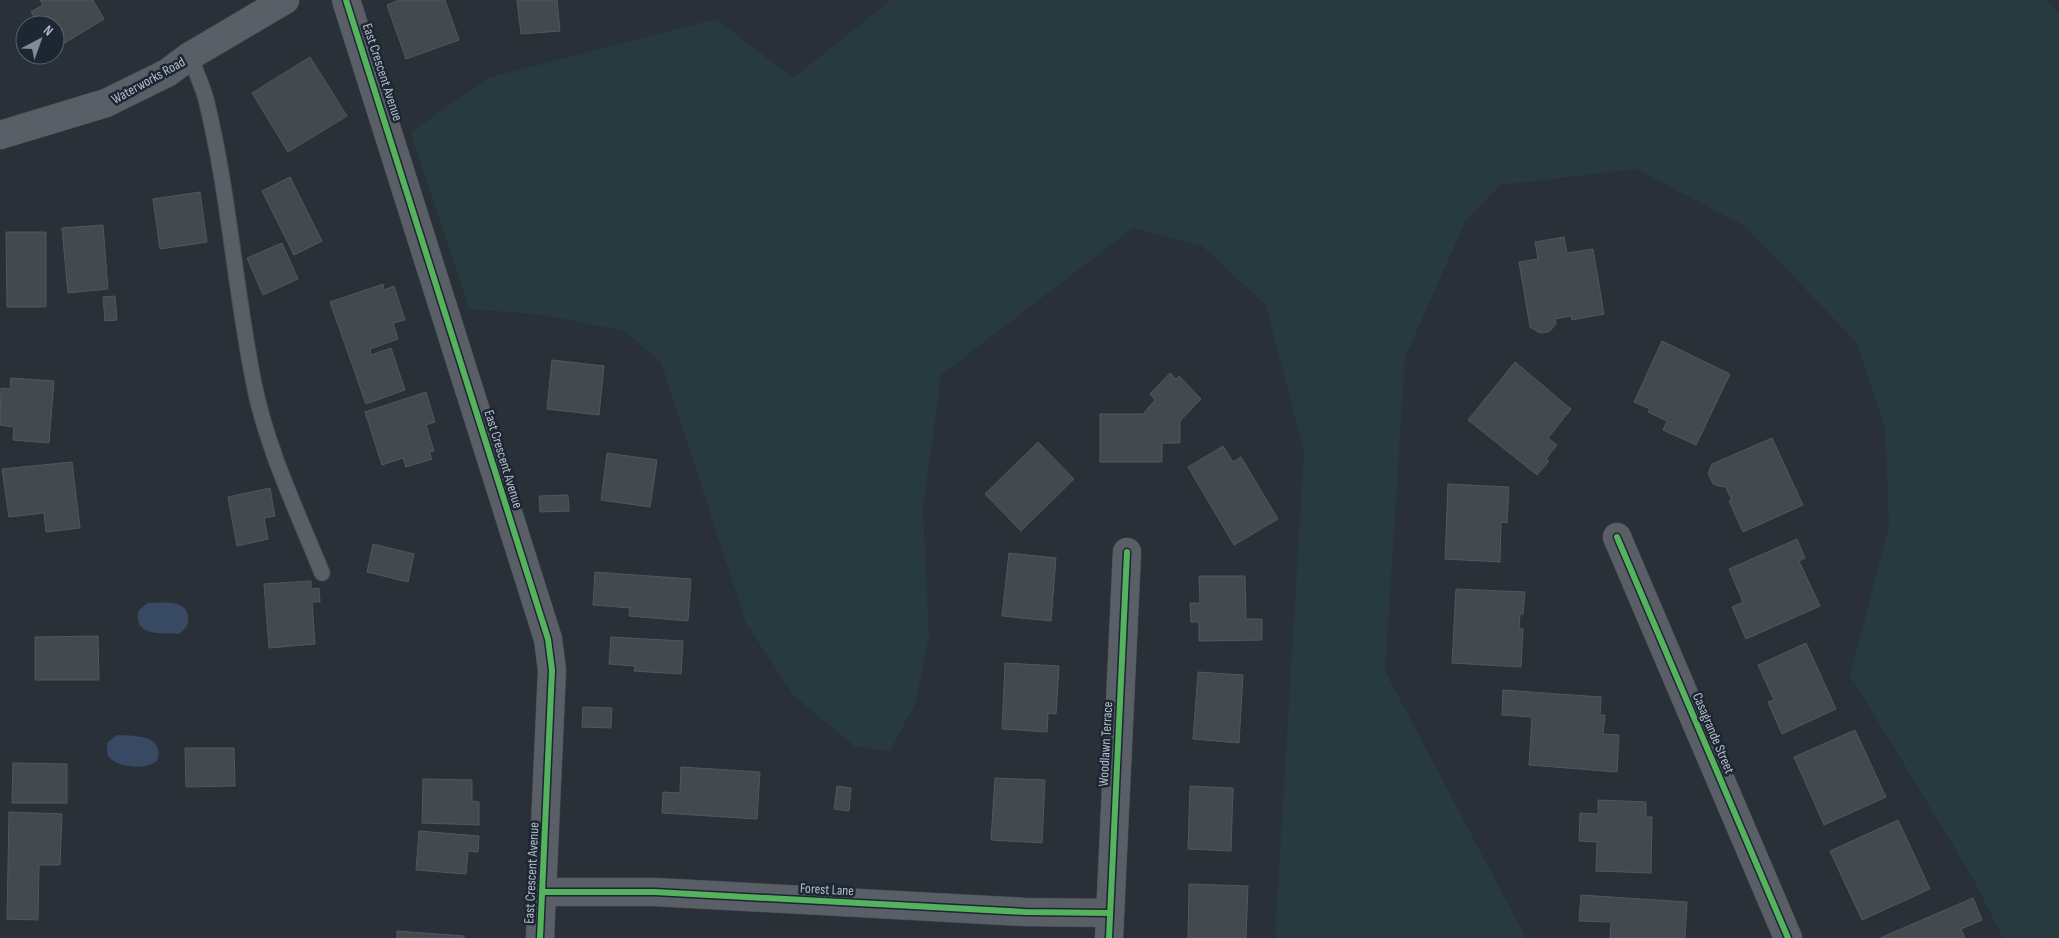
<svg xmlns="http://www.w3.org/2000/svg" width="2059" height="938" viewBox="0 0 2059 938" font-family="'Sofia Sans Condensed',sans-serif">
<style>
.green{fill:#273a3e}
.water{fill:#384963}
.building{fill:#444950;stroke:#52575f}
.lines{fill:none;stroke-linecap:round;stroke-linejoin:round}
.service-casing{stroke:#484c53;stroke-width:17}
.minor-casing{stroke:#484c53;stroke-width:29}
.service{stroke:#5a5e66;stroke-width:15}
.minor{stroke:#5a5e66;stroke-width:28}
.cycleway-casing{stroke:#1d2633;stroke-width:9}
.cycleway{stroke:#56b35d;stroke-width:6}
.labels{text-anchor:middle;stroke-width:5;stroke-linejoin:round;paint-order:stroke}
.street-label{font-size:14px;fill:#b4bcc9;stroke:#1d2633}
</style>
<rect width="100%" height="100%" fill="#2a3038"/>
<!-- green -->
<path class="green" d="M 891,0 L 2047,0 L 2059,13 L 2059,938 L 2003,938 L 1974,880 L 1850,675 L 1889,526 L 1885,426 L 1856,342 L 1745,226 L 1636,169 L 1500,185 L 1465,222 L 1405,358 L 1385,671 L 1526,938 L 1275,938 L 1304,452 L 1266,305 L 1202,246 L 1133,228 L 941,375 L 923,508 L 929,637 L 915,704 L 890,751 L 854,746 L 794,696 L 746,623 L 661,362 L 624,331 L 544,315 L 469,309 L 411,132 L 488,78 L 716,19 L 793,78 Z"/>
<!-- water -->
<g class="water">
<path d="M 148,603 C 161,603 187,599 188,617 C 189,625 185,629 179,634 C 162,633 132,637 139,610 Z"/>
<path d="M 117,735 C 133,736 166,734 157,761 C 147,770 117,768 109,757 C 106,752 107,747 108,742 Z"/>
</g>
<!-- building -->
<g class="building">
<path d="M 40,0 L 93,0 L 104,19 L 55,49 L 55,25 L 40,25 L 31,12 L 43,5 Z"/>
<path d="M 399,0 L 445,0 L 459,40 L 406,59 L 387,5 Z"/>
<path d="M 517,0 L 557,0 L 560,31 L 521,34 Z"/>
<path d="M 310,57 L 347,116 L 288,152 L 252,93 Z"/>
<path d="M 290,177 L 322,241 L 294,255 L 262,191 Z"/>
<path d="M 200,192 L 207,242 L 160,249 L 153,199 Z"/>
<path d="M 103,225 L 108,289 L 68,293 L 62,228 Z"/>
<path d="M 6,232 L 46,232 L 46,307 L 7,307 Z"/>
<path d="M 1564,237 L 1567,253 L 1593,249 L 1604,314 L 1572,320 L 1571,316 L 1555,319 L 1556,324 L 1549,332 L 1540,333 L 1530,327 L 1519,262 L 1538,259 L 1535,242 Z"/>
<path d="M 282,243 L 298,279 L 263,295 L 247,258 Z"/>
<path d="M 383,284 L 384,290 L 394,286 L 405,320 L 393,323 L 398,339 L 370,349 L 371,355 L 391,348 L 405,390 L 366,404 L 330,302 Z"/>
<path d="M 115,296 L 117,320 L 105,321 L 103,297 Z"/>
<path d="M 1662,341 L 1730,374 L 1696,445 L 1663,430 L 1667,421 L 1648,412 L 1650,409 L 1634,402 Z"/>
<path d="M 552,360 L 604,366 L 599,415 L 547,409 Z"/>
<path d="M 1515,362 L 1571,409 L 1548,438 L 1557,445 L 1546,459 L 1549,461 L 1537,475 L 1468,420 Z"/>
<path d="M 1170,373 L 1176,379 L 1179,376 L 1201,399 L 1180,421 L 1180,443 L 1162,443 L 1162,462 L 1100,462 L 1100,414 L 1143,414 L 1155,400 L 1150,394 Z"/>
<path d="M 11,378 L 54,381 L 49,443 L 13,440 L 14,427 L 0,425 L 1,388 L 10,389 Z"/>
<path d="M 426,392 L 435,422 L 426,425 L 434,451 L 429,452 L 432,459 L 406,467 L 403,458 L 382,465 L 365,412 Z"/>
<path d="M 1772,438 L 1803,505 L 1743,532 L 1729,501 L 1732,500 L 1725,486 L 1723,487 L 1713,484 L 1708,473 L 1712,464 Z"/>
<path d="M 1038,442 L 1074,479 L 1021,531 L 985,494 Z"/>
<path d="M 1223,446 L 1233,462 L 1241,457 L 1278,519 L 1234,545 L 1188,467 Z"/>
<path d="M 607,453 L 657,460 L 650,507 L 601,500 Z"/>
<path d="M 72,462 L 80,528 L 46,532 L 44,513 L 9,517 L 2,469 Z"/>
<path d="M 1448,484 L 1509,487 L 1507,523 L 1501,522 L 1500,562 L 1445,559 Z"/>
<path d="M 270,488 L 275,516 L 264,518 L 268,539 L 237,546 L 228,497 Z"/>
<path d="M 568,495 L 569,511 L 540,512 L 539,496 Z"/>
<path d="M 1797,539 L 1805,558 L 1799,561 L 1820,606 L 1746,639 L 1732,607 L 1743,602 L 1729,569 Z"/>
<path d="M 373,544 L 414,554 L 408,582 L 367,572 Z"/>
<path d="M 1009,553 L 1056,558 L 1051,621 L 1002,616 Z"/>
<path d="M 595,572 L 691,579 L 688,621 L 629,616 L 630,608 L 593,605 Z"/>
<path d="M 1199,576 L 1245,576 L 1246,619 L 1262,619 L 1262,640 L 1199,641 L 1199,622 L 1191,622 L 1190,603 L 1200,603 Z"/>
<path d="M 311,581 L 311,589 L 319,588 L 320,602 L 312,602 L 315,644 L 269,648 L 264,584 Z"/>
<path d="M 1456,589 L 1525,592 L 1523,614 L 1520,614 L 1519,629 L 1523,629 L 1521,667 L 1452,663 Z"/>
<path d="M 98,636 L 99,680 L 35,680 L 35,637 Z"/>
<path d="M 611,637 L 683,641 L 681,674 L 634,671 L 635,666 L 609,664 Z"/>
<path d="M 1806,643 L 1836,709 L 1782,734 L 1768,702 L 1774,700 L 1758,665 Z"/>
<path d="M 1005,663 L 1059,666 L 1056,714 L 1048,713 L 1047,732 L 1002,729 Z"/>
<path d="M 1198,672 L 1243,675 L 1239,743 L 1193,739 Z"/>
<path d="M 1503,690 L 1601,697 L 1600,715 L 1605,715 L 1603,734 L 1619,735 L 1617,772 L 1529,765 L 1532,717 L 1502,715 Z"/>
<path d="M 583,707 L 612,708 L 611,728 L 582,727 Z"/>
<path d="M 1855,730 L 1886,797 L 1824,825 L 1794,757 Z"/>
<path d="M 185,748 L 234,748 L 235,786 L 186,787 Z"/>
<path d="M 13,763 L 67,764 L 67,803 L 12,803 Z"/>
<path d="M 681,767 L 760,772 L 757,819 L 662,813 L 663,792 L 680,793 Z"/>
<path d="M 995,778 L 1045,780 L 1042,843 L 991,840 Z"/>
<path d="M 423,779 L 472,780 L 472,801 L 479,802 L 479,825 L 422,823 Z"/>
<path d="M 837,786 L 851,788 L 849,811 L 834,809 Z"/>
<path d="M 1190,786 L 1233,788 L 1231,851 L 1188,849 Z"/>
<path d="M 1598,800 L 1646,802 L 1646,817 L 1652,817 L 1651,873 L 1596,871 L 1597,842 L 1579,841 L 1580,813 L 1598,814 Z"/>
<path d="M 9,812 L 62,814 L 60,865 L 39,865 L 38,920 L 7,919 Z"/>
<path d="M 1898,820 L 1930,889 L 1862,920 L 1830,851 Z"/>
<path d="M 419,831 L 479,836 L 478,852 L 468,851 L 466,874 L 416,870 Z"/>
<path d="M 1189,884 L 1248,886 L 1246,938 L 1188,938 Z"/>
<path d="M 1581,895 L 1687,902 L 1685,938 L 1610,938 L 1611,922 L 1579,921 Z"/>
<path d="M 1973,898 L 1982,920 L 1961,929 L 1965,938 L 1880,938 Z"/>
<path d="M 397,931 L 464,936 L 464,938 L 397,938 Z"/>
</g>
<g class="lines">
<!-- service casing -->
<g class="service-casing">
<path id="service" d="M 190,56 C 195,70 202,85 206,99 C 229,193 235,290 254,384 C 267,449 297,511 322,573"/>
</g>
<!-- minor casing -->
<g class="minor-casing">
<g id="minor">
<path d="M 346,0 L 548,639 L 552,670 L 540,938"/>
<path d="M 0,135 L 106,103 L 167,73 L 190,56 L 285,0"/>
<path d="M 1617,537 L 1788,938"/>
<path d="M 543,892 L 655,892 L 1025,912 L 1110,913"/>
<path d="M 1109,938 L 1127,552"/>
</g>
</g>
<!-- service -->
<use href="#service" class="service"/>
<!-- minor -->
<use href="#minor" class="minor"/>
<!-- cycleway casing -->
<g class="cycleway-casing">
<g id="cycleway">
<path d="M 346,0 L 548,639 L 552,670 L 540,938"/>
<path d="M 1617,537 L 1788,938"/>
<path d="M 543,892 L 655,892 L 1025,912 L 1110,913"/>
<path d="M 1109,938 L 1127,552"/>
</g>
</g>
<!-- cycleway -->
<use href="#cycleway" class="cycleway"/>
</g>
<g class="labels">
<!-- street labels -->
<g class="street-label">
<text transform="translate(383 72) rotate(72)" y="5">East Crescent Avenue</text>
<text transform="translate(148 80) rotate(-29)" y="5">Waterworks Road</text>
<text transform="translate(504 459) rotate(73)" y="5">East Crescent Avenue</text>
<text transform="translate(1714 733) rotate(67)" y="5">Casagrande Street</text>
<text transform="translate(1105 744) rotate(-87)" y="5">Woodlawn Terrace</text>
<text transform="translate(531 873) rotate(-87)" y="5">East Crescent Avenue</text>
<text transform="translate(827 889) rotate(3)" y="5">Forest Lane</text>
</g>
</g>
<!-- north arrow -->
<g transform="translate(40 40) rotate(41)"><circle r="24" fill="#1d2633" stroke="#59626f"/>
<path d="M0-4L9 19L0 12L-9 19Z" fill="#848b96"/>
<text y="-8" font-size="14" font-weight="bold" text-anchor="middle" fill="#b4bcc9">N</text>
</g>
</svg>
